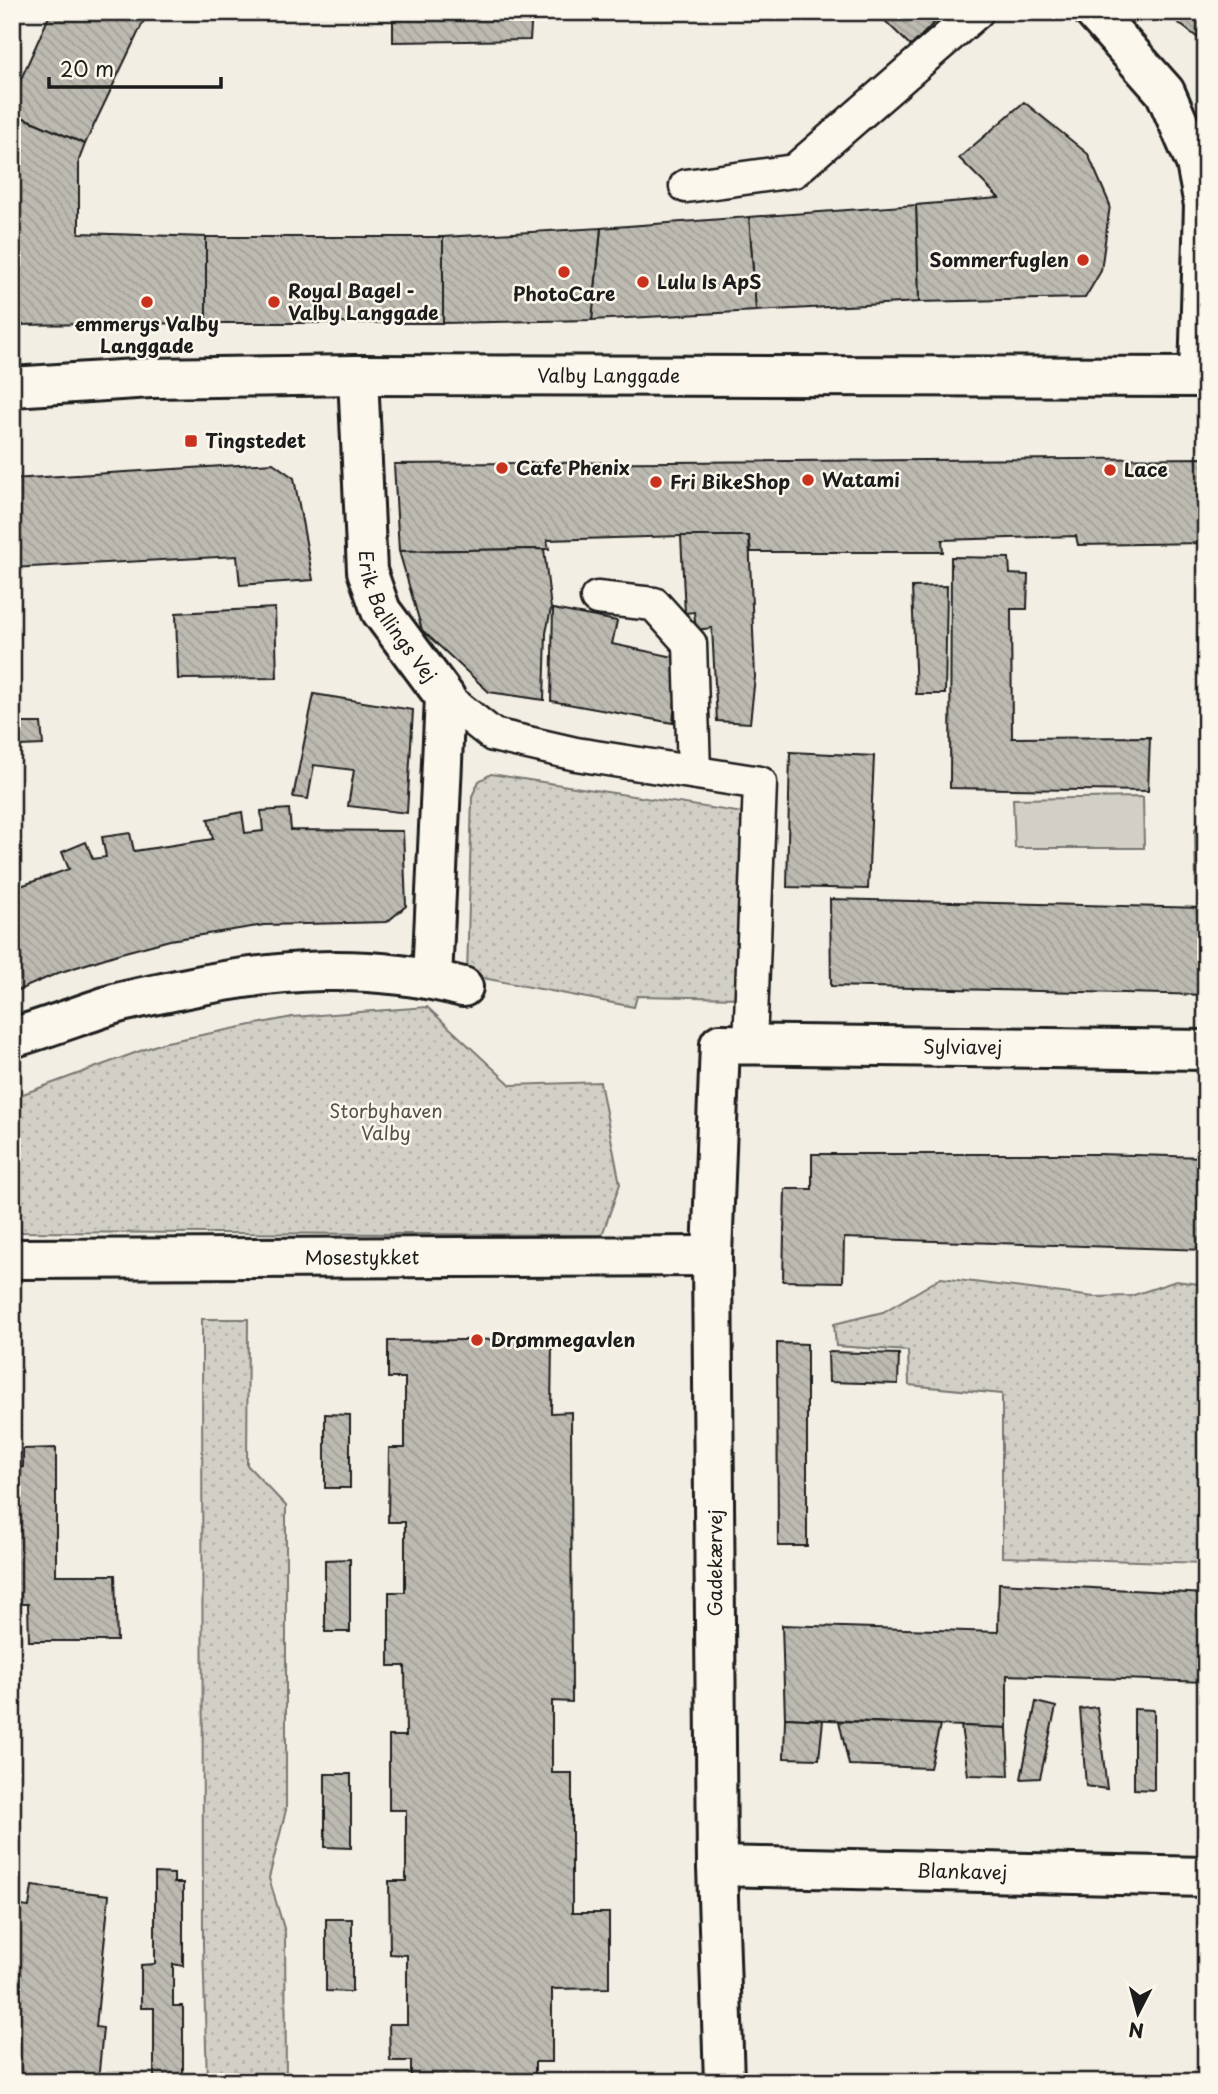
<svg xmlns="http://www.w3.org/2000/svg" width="1218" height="2094" viewBox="0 0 1218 2094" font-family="'Playpen Sans',sans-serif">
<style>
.park{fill:url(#park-dots);stroke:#777671;stroke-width:2}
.pitch{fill:#d2cfc6;stroke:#777671;stroke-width:2}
.building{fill:url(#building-back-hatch);stroke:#1c1c1c;stroke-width:2}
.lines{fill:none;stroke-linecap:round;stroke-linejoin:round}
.lane-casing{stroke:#1c1c1c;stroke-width:37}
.street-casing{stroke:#1c1c1c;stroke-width:44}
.secondary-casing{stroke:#1c1c1c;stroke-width:44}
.lane{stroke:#fbf7ec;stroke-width:32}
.street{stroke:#fbf7ec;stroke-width:38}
.secondary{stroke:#fbf7ec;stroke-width:38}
.poi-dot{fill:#c8321e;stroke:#fbf7ec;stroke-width:2.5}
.labels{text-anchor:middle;stroke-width:5;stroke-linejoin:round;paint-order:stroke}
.poi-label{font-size:19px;font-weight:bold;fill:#1c1c1c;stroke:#fbf7ec;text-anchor:start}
.street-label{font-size:19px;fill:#1c1c1c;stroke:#fbf7ec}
.park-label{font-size:19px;fill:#53524f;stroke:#fbf7ec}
</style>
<defs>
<pattern id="park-dots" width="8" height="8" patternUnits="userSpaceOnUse" patternTransform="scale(1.75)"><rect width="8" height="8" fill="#d2cfc6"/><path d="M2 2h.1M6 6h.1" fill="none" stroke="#b4b1aa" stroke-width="1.8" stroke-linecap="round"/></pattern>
<pattern id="building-back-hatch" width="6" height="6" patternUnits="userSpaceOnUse" patternTransform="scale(1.75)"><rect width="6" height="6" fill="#bdbab1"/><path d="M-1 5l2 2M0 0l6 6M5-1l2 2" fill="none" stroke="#a29f98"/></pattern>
</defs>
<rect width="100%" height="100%" fill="#f2eee4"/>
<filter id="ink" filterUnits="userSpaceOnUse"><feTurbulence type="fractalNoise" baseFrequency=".0143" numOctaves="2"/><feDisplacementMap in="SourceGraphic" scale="14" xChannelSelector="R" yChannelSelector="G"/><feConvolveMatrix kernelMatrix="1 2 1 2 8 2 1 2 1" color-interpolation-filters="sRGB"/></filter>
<g filter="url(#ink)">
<!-- park -->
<g class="park">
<path d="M 491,774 L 750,814 L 741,998 L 637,996 L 634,1007 L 467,975 L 472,796 L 479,781 Z"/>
<path d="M 1206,814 L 1206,886 L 1196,886 L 1195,829 Z"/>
<path d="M 427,1007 L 511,1085 L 600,1082 L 620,1184 L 602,1235 L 12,1232 L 12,1098 L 162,1043 L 292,1017 Z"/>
<path d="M 941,1278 L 1094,1297 L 1131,1296 L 1176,1281 L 1206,1285 L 1206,1563 L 1002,1557 L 1002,1394 L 909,1385 L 908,1351 L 836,1346 L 834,1324 L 883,1312 Z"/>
<path d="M 202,1319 L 248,1319 L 247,1465 L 286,1506 L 286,1810 L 269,1878 L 285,1932 L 286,2082 L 207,2082 L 203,1944 Z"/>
</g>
<!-- pitch -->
<path class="pitch" d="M 1143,797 L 1144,848 L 1015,848 L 1013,799 Z"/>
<!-- building -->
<g class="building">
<path d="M 51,12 L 148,12 L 85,144 L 12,113 L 12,99 Z"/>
<path d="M 393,12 L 532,12 L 530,40 L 393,42 Z"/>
<path d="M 876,12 L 945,12 L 911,46 Z"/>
<path d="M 1164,12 L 1206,12 L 1206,44 Z"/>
<path d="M 1024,102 L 1088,154 L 1110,205 L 1101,271 L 1085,298 L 919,302 L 916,205 L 999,198 L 959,158 Z"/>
<path d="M 12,113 L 85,144 L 79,160 L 79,233 L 206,237 L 206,323 L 12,325 Z"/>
<path d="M 916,205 L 919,302 L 756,311 L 749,217 Z"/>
<path d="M 749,217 L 756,311 L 592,320 L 601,228 Z"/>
<path d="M 601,228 L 592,320 L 443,323 L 443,237 Z"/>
<rect x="206" y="237" width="237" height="86"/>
<path d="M 1206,458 L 1206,543 L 1078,545 L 1076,536 L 942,540 L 943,552 L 751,552 L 749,536 L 681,536 L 547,540 L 549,549 L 544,549 L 399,551 L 394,464 Z"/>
<path d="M 273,463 L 294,478 L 313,580 L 240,585 L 237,556 L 12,568 L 12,479 Z"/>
<path d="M 681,536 L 749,536 L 755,677 L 750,723 L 717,721 L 712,628 L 696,630 L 694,612 L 685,613 Z"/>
<path d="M 544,549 L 551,609 L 546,633 L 544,700 L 489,692 L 422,630 L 399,551 Z"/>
<path d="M 951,557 L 1009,558 L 1010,574 L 1028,575 L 1027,609 L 1011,609 L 1012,738 L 1150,737 L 1148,791 L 950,788 Z"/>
<path d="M 947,586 L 945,694 L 916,694 L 912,587 Z"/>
<path d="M 275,608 L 277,678 L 178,679 L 176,613 Z"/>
<path d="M 553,609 L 617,621 L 612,644 L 679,658 L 673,723 L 551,701 Z"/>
<path d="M 314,694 L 413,710 L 407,813 L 348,806 L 354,770 L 314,765 L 308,799 L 293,797 Z"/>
<path d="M 17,723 L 41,723 L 43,745 L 19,746 Z"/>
<path d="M 790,752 L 874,756 L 868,889 L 787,887 Z"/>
<path d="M 289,809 L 291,830 L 403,831 L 406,906 L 387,922 L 264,925 L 170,940 L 121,953 L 58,973 L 12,993 L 12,889 L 69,869 L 62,852 L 86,842 L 93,859 L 106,857 L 102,837 L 130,833 L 134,851 L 213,839 L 208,819 L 242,812 L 245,833 L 263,831 L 261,811 Z"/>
<path d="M 830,899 L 1206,908 L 1206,995 L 831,986 Z"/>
<path d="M 812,1154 L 1097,1154 L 1206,1157 L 1206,1250 L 844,1238 L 843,1282 L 783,1281 L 785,1189 L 812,1189 Z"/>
<path d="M 533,1339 L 533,1342 L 552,1342 L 551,1413 L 571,1412 L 572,1702 L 552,1701 L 552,1773 L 572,1773 L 572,1913 L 609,1913 L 609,1988 L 552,1989 L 552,2062 L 535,2062 L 535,2082 L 411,2082 L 411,2061 L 390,2061 L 389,2024 L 407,2024 L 407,1955 L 390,1954 L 389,1881 L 406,1881 L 406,1810 L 389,1810 L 389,1736 L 406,1736 L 405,1666 L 389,1666 L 389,1592 L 405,1592 L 405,1522 L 388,1522 L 389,1448 L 405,1448 L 405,1378 L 388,1378 L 388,1341 Z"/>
<path d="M 777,1343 L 807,1344 L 807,1546 L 778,1546 Z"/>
<path d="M 828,1352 L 899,1354 L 898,1384 L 829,1382 Z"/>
<path d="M 325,1414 L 350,1415 L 350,1488 L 325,1488 Z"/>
<path d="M 56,1448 L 56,1575 L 115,1575 L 117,1641 L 29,1641 L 28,1604 L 12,1604 L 12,1467 L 23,1467 L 23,1449 Z"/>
<path d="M 350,1559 L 350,1632 L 325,1632 L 325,1560 Z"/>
<path d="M 999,1583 L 1206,1594 L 1206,1682 L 1007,1675 L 1007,1728 L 785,1718 L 782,1625 L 998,1632 Z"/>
<path d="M 1036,1702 L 1056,1707 L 1040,1778 L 1021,1779 Z"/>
<path d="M 1097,1707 L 1107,1789 L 1086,1786 L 1080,1709 Z"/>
<path d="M 1134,1709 L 1154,1710 L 1154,1790 L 1134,1789 Z"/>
<path d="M 785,1718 L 823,1720 L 819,1759 L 784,1758 Z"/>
<path d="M 839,1721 L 940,1725 L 930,1768 L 849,1765 Z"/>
<path d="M 961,1726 L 1007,1728 L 1009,1776 L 968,1775 Z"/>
<path d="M 325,1774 L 351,1774 L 351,1848 L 325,1847 Z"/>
<path d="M 155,1873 L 174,1874 L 174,1883 L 183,1883 L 183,1966 L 173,1964 L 173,2006 L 183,2006 L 183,2082 L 154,2082 L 154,2008 L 141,2008 L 141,1965 L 155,1964 Z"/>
<path d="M 32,1886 L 109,1895 L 96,2027 L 103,2028 L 98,2082 L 12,2082 L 12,1905 L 29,1907 Z"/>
<path d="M 326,1919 L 352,1919 L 352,1992 L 326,1991 Z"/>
</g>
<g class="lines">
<!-- lane casing -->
<g class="lane-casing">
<g id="lane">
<path d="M 686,186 L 794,171 L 977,12"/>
<path d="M 597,598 L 654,604 L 690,644 L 694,772"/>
<path d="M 445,697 L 493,735 L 576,754 L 760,783 L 750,1045"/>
</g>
</g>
<!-- street casing -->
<g class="street-casing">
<g id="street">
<path d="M 1094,12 L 1165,92 L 1196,163 L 1204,205 L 1199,377"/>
<path id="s1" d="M 358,375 L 367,571 L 381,611 L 445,697 L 432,979"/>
<path d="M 12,1038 C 46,1028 80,1015 114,1004 C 136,998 159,994 182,989 C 277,969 367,962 463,987"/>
<path id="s2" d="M 12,1259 L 712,1256"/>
<path id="s3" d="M 717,1866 L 1206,1877"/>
<path id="s4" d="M 724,2082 L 717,1866 L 712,1256 L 720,1044 L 1206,1050"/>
</g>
</g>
<!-- secondary casing -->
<g class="secondary-casing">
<g id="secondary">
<path id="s5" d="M 12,387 L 151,378 L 358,375 L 1206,377"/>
</g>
</g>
<!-- lane -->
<use href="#lane" class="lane"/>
<!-- street -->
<use href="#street" class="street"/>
<!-- secondary -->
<use href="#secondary" class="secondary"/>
</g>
</g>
<!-- markers -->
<g class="poi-dot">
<circle cx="1083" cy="260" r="7"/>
<circle cx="564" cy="272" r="7"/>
<circle cx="643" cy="282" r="7"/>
<circle cx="147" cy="302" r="7"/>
<circle cx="274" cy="302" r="7"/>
<rect x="184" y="434" width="14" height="14" rx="3.5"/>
<circle cx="502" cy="468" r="7"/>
<circle cx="1110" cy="470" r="7"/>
<circle cx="808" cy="480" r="7"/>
<circle cx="656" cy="482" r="7"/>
<circle cx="477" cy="1340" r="7"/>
</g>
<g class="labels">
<!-- poi labels -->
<g class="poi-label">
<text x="1069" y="267" text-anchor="end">Sommerfuglen</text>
<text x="657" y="289">Lulu Is ApS</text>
<text x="288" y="298">Royal Bagel -<tspan x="288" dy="22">Valby Langgade</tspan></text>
<text x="564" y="301" text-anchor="middle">PhotoCare</text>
<text x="147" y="331" text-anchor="middle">emmerys Valby<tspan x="147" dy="22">Langgade</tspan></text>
<text x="205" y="448">Tingstedet</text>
<text x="516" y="475">Cafe Phenix</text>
<text x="1124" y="477">Lace</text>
<text x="822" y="487">Watami</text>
<text x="670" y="489">Fri BikeShop</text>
<text x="491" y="1347">Drømmegavlen</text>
</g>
<!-- street labels -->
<g class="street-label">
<text dy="7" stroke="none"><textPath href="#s5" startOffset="597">Valby Langgade</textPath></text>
<text dy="7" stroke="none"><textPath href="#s1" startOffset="250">Erik Ballings Vej</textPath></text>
<text dy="7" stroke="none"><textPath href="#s4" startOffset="1281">Sylviavej</textPath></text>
<text dy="7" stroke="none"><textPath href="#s2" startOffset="350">Mosestykket</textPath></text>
<text transform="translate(715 1563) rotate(-90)" y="7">Gadekærvej</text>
<text dy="7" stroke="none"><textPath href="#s3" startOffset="245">Blankavej</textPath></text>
</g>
<!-- park labels -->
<g class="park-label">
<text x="386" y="1118">Storbyhaven<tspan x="386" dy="22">Valby</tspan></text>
</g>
</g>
<!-- margin -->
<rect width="1218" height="2094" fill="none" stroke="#fbf7ec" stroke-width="42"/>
<rect x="21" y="21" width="1176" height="2052" fill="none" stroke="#1c1c1c" stroke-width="2.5" filter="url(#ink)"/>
<!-- north arrow -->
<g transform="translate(1138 2013) rotate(186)" stroke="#fbf7ec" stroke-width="5" paint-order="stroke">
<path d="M0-5L12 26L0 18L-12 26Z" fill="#1c1c1c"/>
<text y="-10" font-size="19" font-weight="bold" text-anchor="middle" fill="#1c1c1c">N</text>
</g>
<!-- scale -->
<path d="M49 77v10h172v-10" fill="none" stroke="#1c1c1c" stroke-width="3.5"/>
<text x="60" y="77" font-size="21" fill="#1c1c1c" stroke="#fbf7ec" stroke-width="5" paint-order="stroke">20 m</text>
</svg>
